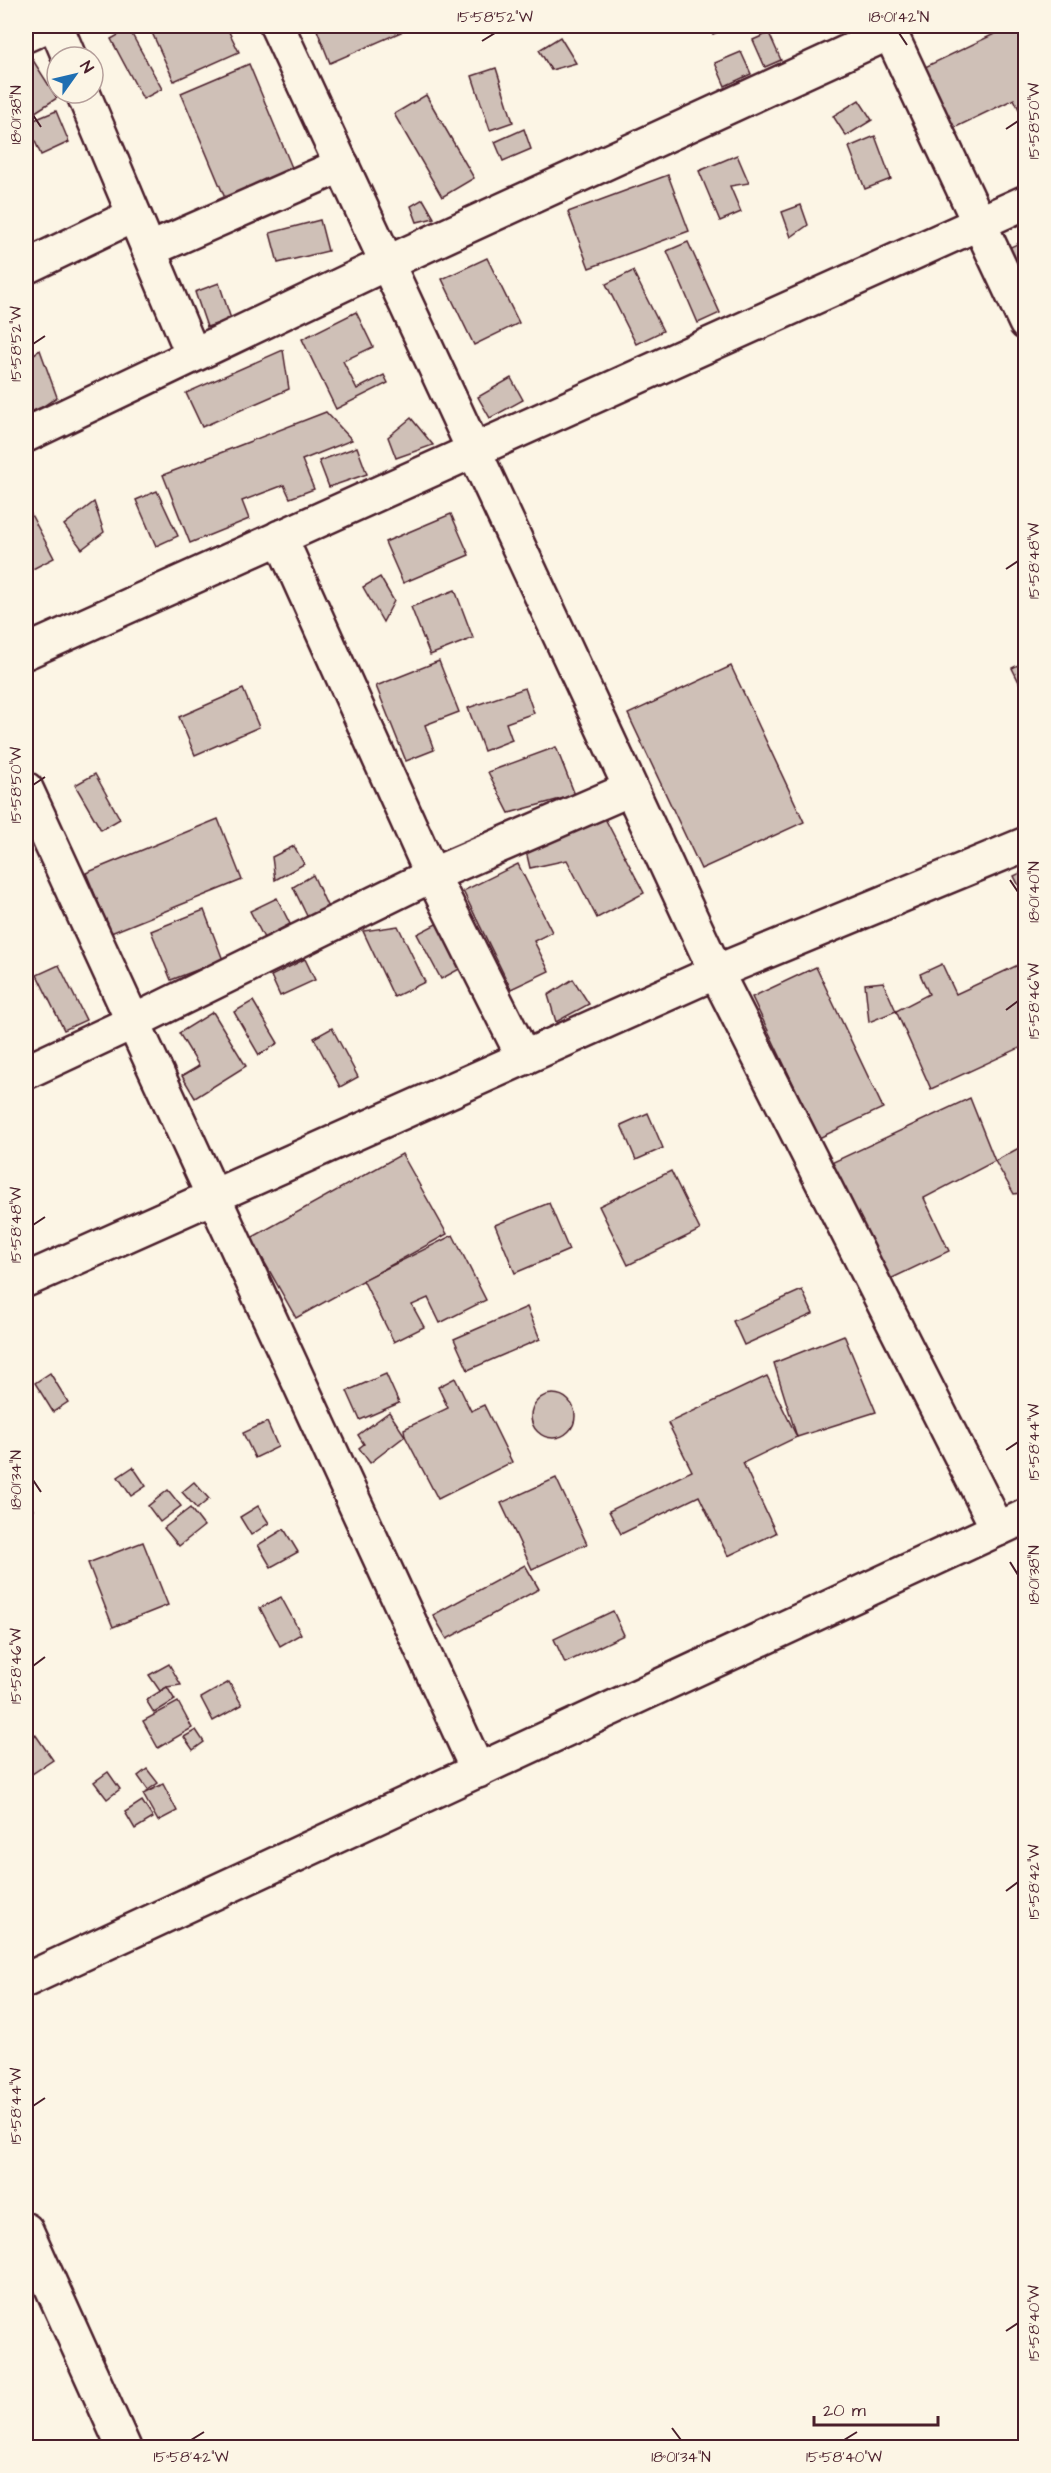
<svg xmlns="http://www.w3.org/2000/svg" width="1051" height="2473" viewBox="0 0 1051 2473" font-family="'Architects Daughter',sans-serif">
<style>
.building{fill:#cfc0b7;stroke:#4a1f2b;stroke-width:1.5}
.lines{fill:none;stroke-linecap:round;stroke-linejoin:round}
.minor-casing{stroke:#4a1f2b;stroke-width:38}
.tertiary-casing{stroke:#4a1f2b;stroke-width:38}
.minor{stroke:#fcf5e5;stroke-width:33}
.tertiary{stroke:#fcf5e5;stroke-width:33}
.ticks{fill:none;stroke:#4a1f2b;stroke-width:2}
.neatline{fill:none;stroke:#4a1f2b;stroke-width:2}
.ticks-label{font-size:15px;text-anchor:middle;fill:#4a1f2b}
</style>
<rect width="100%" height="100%" fill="#fcf5e5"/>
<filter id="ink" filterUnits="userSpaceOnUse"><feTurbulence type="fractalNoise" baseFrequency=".0167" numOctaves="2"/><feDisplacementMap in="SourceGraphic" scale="12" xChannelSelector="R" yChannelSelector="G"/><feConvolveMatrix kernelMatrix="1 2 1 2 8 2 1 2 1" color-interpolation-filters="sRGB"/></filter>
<g filter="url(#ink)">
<!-- building -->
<g class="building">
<path d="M 149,26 L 226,26 L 239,52 L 174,81 Z"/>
<path d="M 328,26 L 406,26 L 408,29 L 330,63 L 317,30 Z"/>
<path d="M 709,26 L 732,26 L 713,34 Z"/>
<path d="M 1011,26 L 1026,26 L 1026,124 L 1014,99 L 954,128 L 925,67 Z"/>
<path d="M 129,29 L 162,89 L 143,99 L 111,39 Z"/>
<path d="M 769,33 L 781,60 L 765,67 L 753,40 Z"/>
<path d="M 560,37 L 576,63 L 551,70 L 539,50 Z"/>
<path d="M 741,52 L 751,74 L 725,86 L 715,63 Z"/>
<path d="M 29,54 L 57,98 L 26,118 L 26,56 Z"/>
<path d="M 249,64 L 293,170 L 225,198 L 181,93 Z"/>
<path d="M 496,68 L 513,122 L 490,130 L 472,76 Z"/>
<path d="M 426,95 L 474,178 L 442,197 L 394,114 Z"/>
<path d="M 859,100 L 872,120 L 846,136 L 833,116 Z"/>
<path d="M 56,111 L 69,142 L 41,155 L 27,123 Z"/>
<path d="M 524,129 L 531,149 L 503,161 L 495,142 Z"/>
<path d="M 875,136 L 891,179 L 865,189 L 849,147 Z"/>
<path d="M 737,155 L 749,183 L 730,186 L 741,212 L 720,221 L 699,171 Z"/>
<path d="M 668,175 L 689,231 L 589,268 L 568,212 Z"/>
<path d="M 423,199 L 434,218 L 417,222 L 411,206 Z"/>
<path d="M 801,205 L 808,225 L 791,237 L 782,212 Z"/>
<path d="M 320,220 L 328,251 L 278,263 L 270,233 Z"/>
<path d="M 1026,240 L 1026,291 L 1006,249 Z"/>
<path d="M 688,242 L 720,313 L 698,323 L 667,251 Z"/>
<path d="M 487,258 L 519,323 L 474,345 L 442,279 Z"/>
<path d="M 633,271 L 663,331 L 636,344 L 606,284 Z"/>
<path d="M 219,283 L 231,319 L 207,327 L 195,292 Z"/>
<path d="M 26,291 L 29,323 L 26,331 Z"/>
<path d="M 356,312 L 373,347 L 343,361 L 357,389 L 384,375 L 388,383 L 336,409 L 302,339 Z"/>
<path d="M 40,350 L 57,397 L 42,407 L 26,414 L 26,359 Z"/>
<path d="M 283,350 L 289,389 L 202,427 L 186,393 Z"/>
<path d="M 511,378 L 523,400 L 490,418 L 478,397 Z"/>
<path d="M 326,412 L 352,440 L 302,460 L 314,489 L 290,498 L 284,485 L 242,501 L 249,519 L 190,543 L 163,475 Z"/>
<path d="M 411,418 L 433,445 L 396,458 L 388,437 Z"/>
<path d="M 357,447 L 367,474 L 329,487 L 319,461 Z"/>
<path d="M 157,491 L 178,536 L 156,546 L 136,500 Z"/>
<path d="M 94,502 L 104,532 L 82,549 L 64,525 Z"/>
<path d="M 26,505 L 54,558 L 29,571 L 26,564 Z"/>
<path d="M 451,514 L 469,555 L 403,583 L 385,542 Z"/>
<path d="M 380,577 L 394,601 L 383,622 L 363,587 Z"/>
<path d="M 455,590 L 473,638 L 430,655 L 411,607 Z"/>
<path d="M 439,661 L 459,712 L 425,725 L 434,750 L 406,761 L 376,686 Z"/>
<path d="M 1026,661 L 1026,696 L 1012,668 Z"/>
<path d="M 731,666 L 804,822 L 701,869 L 628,714 Z"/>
<path d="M 525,688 L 534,713 L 506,723 L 512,740 L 484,751 L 468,708 Z"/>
<path d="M 243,689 L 259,727 L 195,755 L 179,717 Z"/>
<path d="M 556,747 L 575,795 L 509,813 L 488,772 Z"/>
<path d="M 95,774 L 120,819 L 101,830 L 75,785 Z"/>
<path d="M 600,809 L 644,893 L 597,918 L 567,860 L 530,868 L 525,847 Z"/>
<path d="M 218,819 L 242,880 L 111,933 L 86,873 Z"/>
<path d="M 294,846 L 304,864 L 275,880 L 272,857 Z"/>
<path d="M 518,864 L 552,932 L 534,941 L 549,971 L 511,989 L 463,891 Z"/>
<path d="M 1026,870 L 1026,900 L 1014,876 Z"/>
<path d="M 313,875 L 328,908 L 308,918 L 293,887 Z"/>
<path d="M 277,898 L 290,924 L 264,938 L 250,911 Z"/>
<path d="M 204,910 L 223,960 L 171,980 L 151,931 Z"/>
<path d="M 440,922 L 465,966 L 441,979 L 417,934 Z"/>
<path d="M 398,926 L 425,982 L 394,997 L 363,931 Z"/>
<path d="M 305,959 L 315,980 L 280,996 L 271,976 Z"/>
<path d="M 942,964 L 956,994 L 1018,965 L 1026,982 L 1026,1045 L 931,1089 L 896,1011 L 929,994 L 920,974 Z"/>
<path d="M 59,965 L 86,1020 L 64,1030 L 37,975 Z"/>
<path d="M 816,967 L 883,1108 L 819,1138 L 752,997 Z"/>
<path d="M 573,979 L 589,1004 L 556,1022 L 548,995 Z"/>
<path d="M 883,982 L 896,1011 L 869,1022 L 865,984 Z"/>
<path d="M 253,1001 L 278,1043 L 259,1055 L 234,1012 Z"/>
<path d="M 213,1012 L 246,1066 L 195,1098 L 182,1076 L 199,1066 L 179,1033 Z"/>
<path d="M 332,1028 L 358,1077 L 340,1087 L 314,1038 Z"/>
<path d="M 970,1098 L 995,1161 L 924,1198 L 949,1251 L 884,1282 L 829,1164 Z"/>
<path d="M 648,1113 L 663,1148 L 636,1160 L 621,1125 Z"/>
<path d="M 1026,1144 L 1026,1192 L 1014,1194 L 995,1161 Z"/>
<path d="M 402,1154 L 447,1234 L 296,1318 L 251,1238 Z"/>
<path d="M 671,1171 L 700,1230 L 628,1265 L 599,1206 Z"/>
<path d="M 549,1203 L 569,1250 L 515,1273 L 495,1225 Z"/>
<path d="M 453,1235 L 486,1300 L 440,1323 L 428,1298 L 412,1305 L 424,1327 L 394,1342 L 363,1280 Z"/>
<path d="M 802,1290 L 813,1314 L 744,1345 L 733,1321 Z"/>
<path d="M 527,1307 L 540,1339 L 468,1370 L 454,1339 Z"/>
<path d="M 844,1335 L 876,1412 L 797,1437 L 774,1363 Z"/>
<path d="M 50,1373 L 68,1402 L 53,1412 L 35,1383 Z"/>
<path d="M 386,1374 L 399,1403 L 360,1420 L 347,1391 Z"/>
<path d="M 767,1376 L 797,1437 L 743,1463 L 776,1533 L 728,1556 L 699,1496 L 621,1534 L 609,1511 L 692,1471 L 668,1423 Z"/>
<path d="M 455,1378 L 471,1411 L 484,1405 L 512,1462 L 438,1499 L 405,1436 L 404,1429 L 448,1408 L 438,1387 Z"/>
<circle cx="553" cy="1416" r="22"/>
<path d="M 389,1412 L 405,1436 L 370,1463 L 359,1448 L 364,1444 L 358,1435 Z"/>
<path d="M 267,1422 L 278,1447 L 255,1458 L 243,1433 Z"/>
<path d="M 133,1467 L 146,1486 L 131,1496 L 118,1477 Z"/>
<path d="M 556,1478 L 587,1544 L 532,1569 L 501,1503 Z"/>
<path d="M 194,1482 L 209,1499 L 197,1509 L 182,1492 Z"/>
<path d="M 168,1490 L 181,1506 L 160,1522 L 148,1506 Z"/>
<path d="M 26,1497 L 33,1510 L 26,1515 Z"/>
<path d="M 258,1506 L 269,1523 L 251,1535 L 240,1517 Z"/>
<path d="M 190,1508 L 204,1526 L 179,1546 L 164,1528 Z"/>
<path d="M 284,1529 L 298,1552 L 271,1567 L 258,1545 Z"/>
<path d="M 143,1542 L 168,1605 L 113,1627 L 88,1563 Z"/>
<path d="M 525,1565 L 539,1589 L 447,1639 L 433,1615 Z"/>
<path d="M 281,1597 L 301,1634 L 280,1646 L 260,1608 Z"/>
<path d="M 613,1611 L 624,1635 L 565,1663 L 554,1639 Z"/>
<path d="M 169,1664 L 181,1685 L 167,1687 L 160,1691 L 149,1675 Z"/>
<path d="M 229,1682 L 242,1705 L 213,1721 L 201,1698 Z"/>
<path d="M 167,1687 L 175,1700 L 154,1713 L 146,1700 Z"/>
<path d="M 178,1702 L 192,1728 L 158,1748 L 143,1721 Z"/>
<path d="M 196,1730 L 204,1742 L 193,1750 L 184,1737 Z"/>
<path d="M 35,1734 L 53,1760 L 32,1774 L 26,1765 L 26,1741 Z"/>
<path d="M 147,1769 L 158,1783 L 148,1790 L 138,1776 Z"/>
<path d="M 108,1772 L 120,1789 L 107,1799 L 94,1782 Z"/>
<path d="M 163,1784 L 177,1811 L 158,1821 L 143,1794 Z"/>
<path d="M 142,1801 L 153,1818 L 135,1829 L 125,1812 Z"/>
</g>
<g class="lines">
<!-- minor casing -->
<g class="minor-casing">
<g id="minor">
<path d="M 56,26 L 69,57"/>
<path d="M 277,26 L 716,972 L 998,1529"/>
<path d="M 887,26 L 1026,323"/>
<path d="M 26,35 L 46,26"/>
<path d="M 83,93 L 193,355"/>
<path d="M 149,250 L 342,165"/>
<path d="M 26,267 L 134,215"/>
<path d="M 26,435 L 387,263 L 891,32"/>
<path d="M 280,537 L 432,875 L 524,1058"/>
<path d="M 26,652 L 1026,202"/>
<path d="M 26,789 L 478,1771"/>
<path d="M 26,1072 L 133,1022 L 432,875 L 630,789"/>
<path d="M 26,1280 L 716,972 L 1026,844"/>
<path d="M 26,1980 L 1026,1516"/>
</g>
</g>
<!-- tertiary casing -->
<g class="tertiary-casing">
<path id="tertiary" d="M 26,2230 L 124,2448"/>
</g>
<!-- minor -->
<use href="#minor" class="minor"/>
<!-- tertiary -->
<use href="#tertiary" class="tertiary"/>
</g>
</g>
<!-- ticks -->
<path class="ticks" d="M 899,33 L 907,45M 482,41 L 495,33M 33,115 L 41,127M 1006,129 L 1018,121M 33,344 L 45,336M 1006,569 L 1018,561M 33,785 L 45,777M 1010,880 L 1018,892M 1006,1010 L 1018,1001M 33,1225 L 45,1217M 1006,1450 L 1018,1442M 33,1480 L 41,1492M 1010,1562 L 1018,1575M 33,1666 L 45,1657M 1006,1891 L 1018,1882M 33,2106 L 45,2098M 1006,2331 L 1018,2323M 672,2428 L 681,2440M 191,2440 L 204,2432M 844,2440 L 857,2432"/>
<!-- margin -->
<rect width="1051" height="2473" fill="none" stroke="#fcf5e5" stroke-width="66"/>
<!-- north arrow -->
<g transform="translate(75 75) rotate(56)"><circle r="28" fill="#fcf5e5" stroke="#b59f9b" stroke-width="1.5"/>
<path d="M0-4.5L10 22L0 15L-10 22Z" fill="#1f6fb2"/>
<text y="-9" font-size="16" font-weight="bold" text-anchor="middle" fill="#4a1f2b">N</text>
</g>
<!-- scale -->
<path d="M814 2416v9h124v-9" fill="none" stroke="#4a1f2b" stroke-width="3"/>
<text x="823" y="2416" font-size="18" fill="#4a1f2b" stroke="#fcf5e5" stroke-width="4.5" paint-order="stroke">20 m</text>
<rect x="33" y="33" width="985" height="2407" class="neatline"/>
<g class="ticks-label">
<text x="495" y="22">15°58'52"W</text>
<text x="899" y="22">18°01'42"N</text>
<text transform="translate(16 115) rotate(-90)" y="5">18°01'38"N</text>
<text transform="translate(1034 121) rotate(-90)" y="5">15°58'50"W</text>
<text transform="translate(16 344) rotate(-90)" y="5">15°58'52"W</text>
<text transform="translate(1034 561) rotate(-90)" y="5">15°58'48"W</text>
<text transform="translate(16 785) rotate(-90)" y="5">15°58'50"W</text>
<text transform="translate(1034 892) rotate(-90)" y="5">18°01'40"N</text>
<text transform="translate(1034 1001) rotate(-90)" y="5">15°58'46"W</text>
<text transform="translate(16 1225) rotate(-90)" y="5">15°58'48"W</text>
<text transform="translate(1034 1442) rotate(-90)" y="5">15°58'44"W</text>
<text transform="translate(16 1480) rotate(-90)" y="5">18°01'34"N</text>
<text transform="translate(1034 1575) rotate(-90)" y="5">18°01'38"N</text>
<text transform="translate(16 1666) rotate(-90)" y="5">15°58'46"W</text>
<text transform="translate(1034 1882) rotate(-90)" y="5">15°58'42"W</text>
<text transform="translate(16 2106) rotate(-90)" y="5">15°58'44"W</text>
<text transform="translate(1034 2323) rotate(-90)" y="5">15°58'40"W</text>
<text x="191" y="2462">15°58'42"W</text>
<text x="681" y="2462">18°01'34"N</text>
<text x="844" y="2462">15°58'40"W</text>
</g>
</svg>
